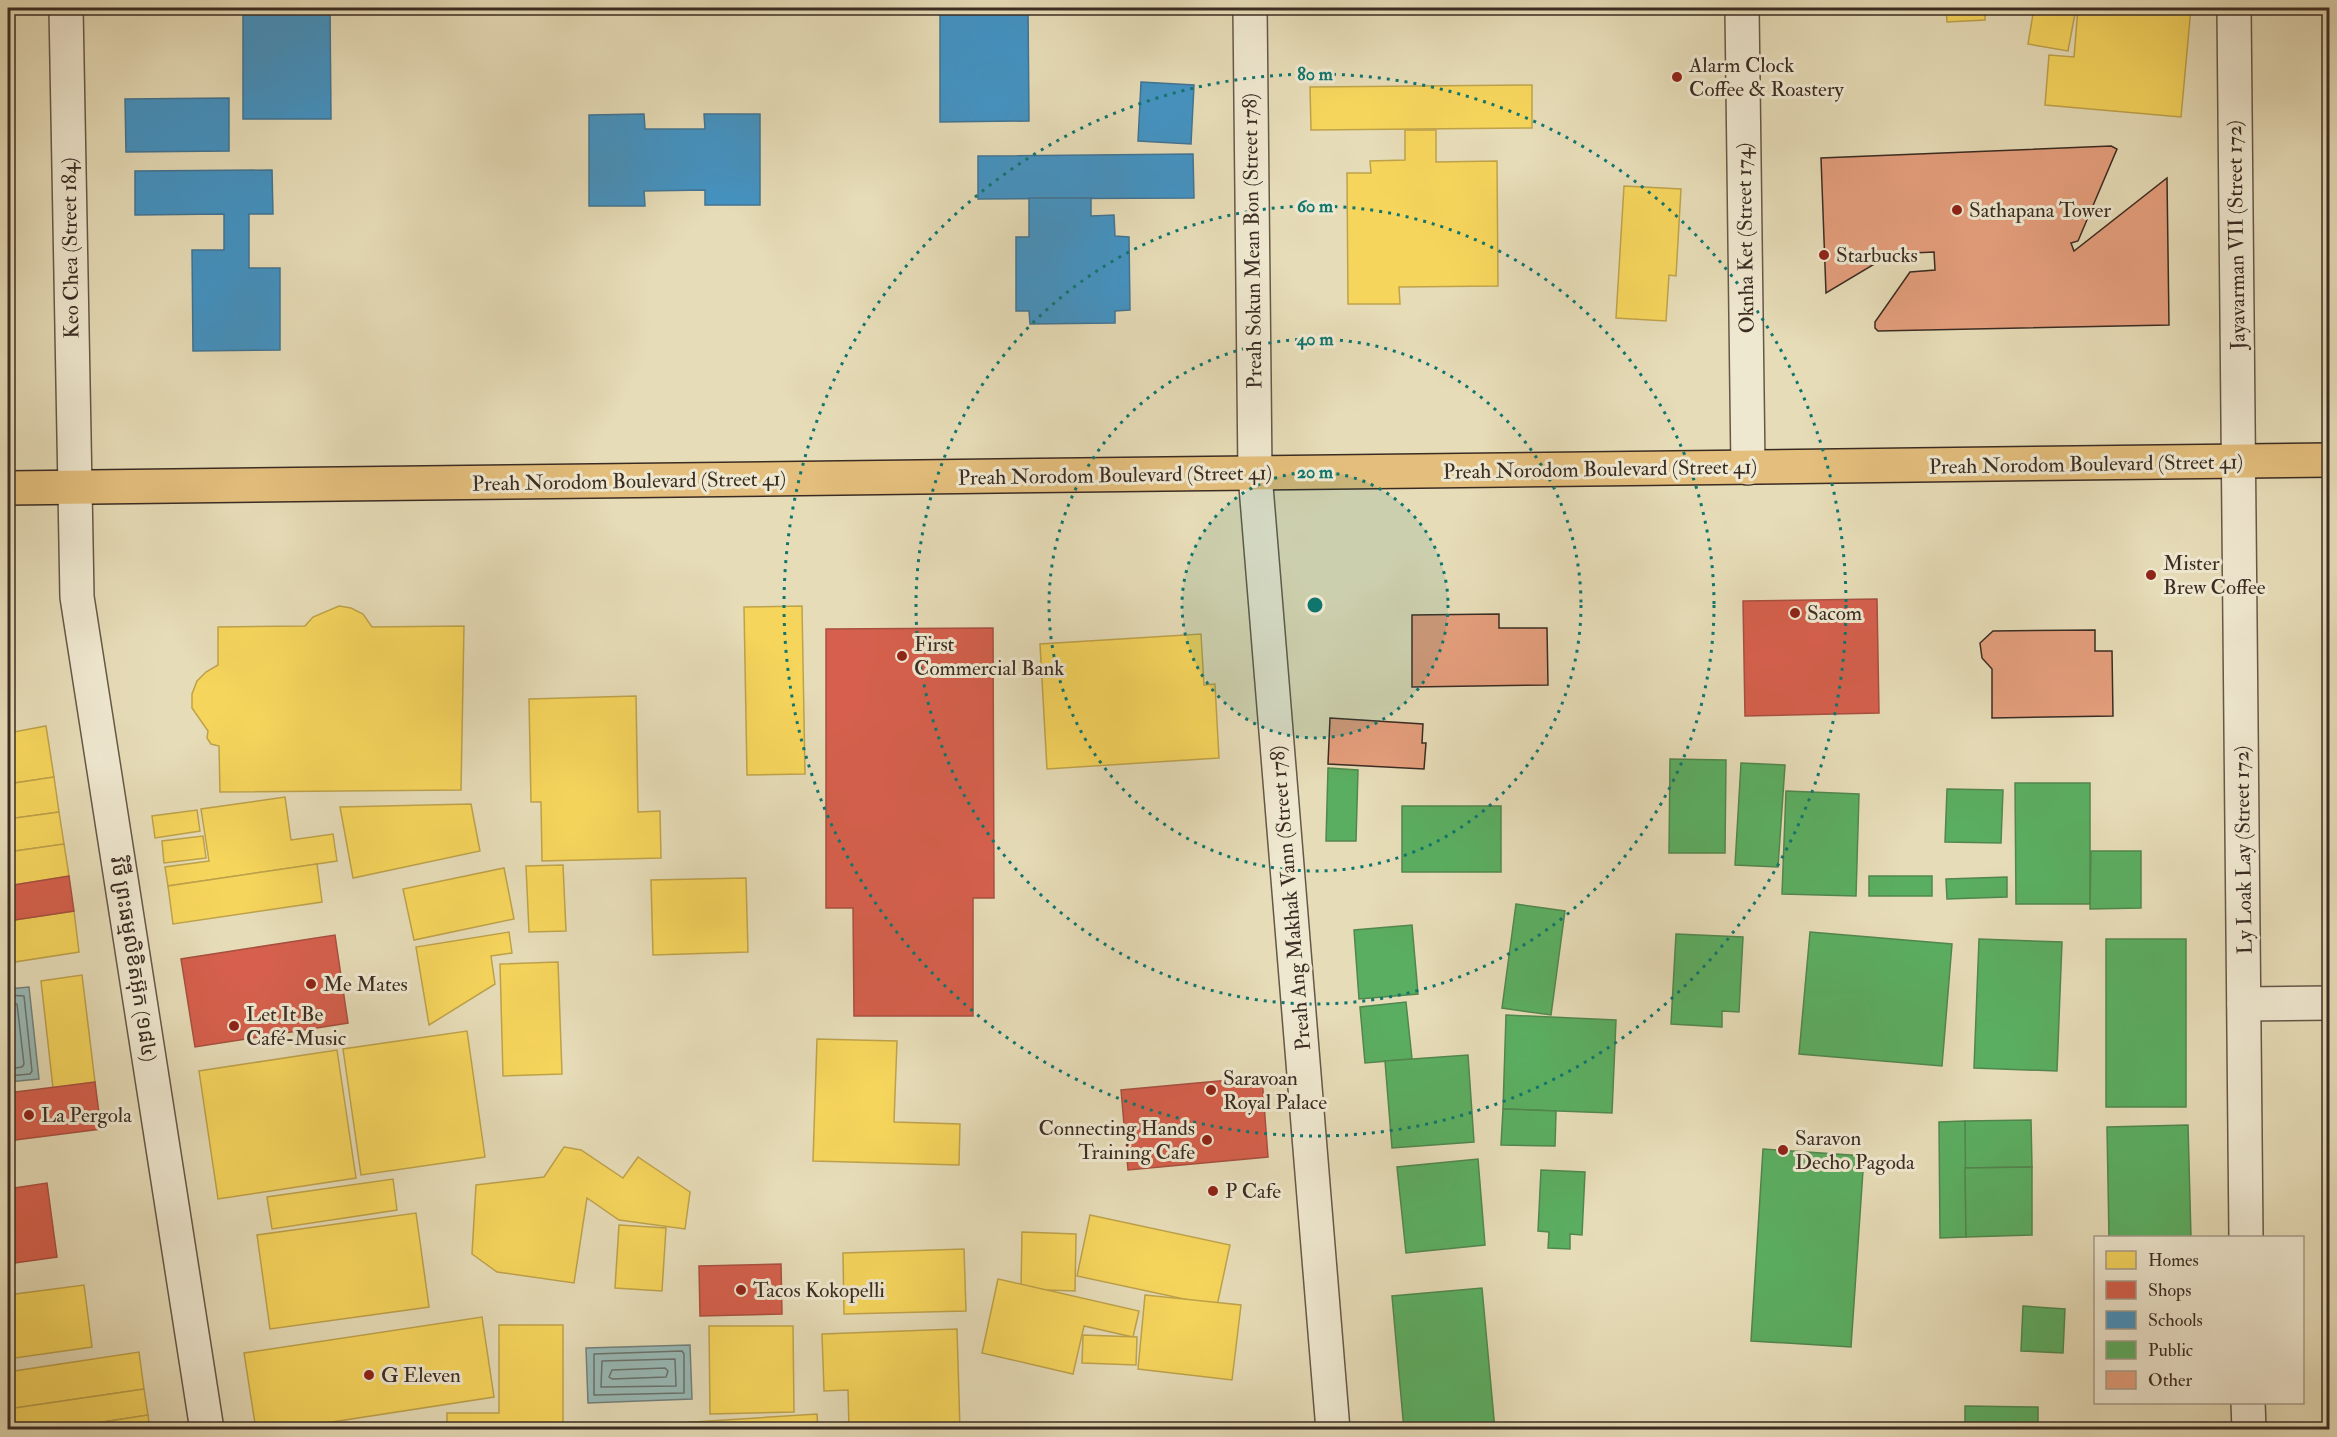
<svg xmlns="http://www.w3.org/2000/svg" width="2337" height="1437" viewBox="0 0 2337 1437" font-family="'IM FELL Double Pica','Noto Sans Khmer',serif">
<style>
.water{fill:#99bab7;stroke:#73817c;stroke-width:1.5}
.homes{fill:#f6d55c;stroke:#bea24b;stroke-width:1.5}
.shops{fill:#d6604d;stroke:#a85040;stroke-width:1.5}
.schools{fill:#4393c3;stroke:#417493;stroke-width:1.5}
.public{fill:#5aae61;stroke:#51874e;stroke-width:1.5}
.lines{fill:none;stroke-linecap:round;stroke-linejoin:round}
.shore{stroke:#6a736d;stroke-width:1.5}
.building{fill:#e49e7c;stroke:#3b2c23;stroke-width:1.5}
.minor-casing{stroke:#665848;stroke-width:36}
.tertiary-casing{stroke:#665848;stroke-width:36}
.primary-casing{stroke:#3b2c23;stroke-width:36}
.minor{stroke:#efe8d0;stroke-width:33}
.tertiary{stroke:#efe8d0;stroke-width:33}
.primary{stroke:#e3be7c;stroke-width:33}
.ring{fill:none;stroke:#0f766e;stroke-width:3;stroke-dasharray:3 6}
.poi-dot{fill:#8f2418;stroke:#efe8d0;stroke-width:2}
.labels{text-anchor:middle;stroke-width:6;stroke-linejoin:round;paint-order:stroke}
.poi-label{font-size:21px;fill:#3b2c23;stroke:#efe8d0;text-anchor:start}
.street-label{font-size:21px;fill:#3b2c23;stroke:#efe8d0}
.centre{fill:#0f766e;stroke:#efe8d0;stroke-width:3}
.ring-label{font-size:18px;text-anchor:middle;font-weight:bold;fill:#0f766e;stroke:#efe8d0;stroke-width:6;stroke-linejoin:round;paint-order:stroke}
</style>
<rect width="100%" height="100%" fill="#e6dcb7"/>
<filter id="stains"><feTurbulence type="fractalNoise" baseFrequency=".00333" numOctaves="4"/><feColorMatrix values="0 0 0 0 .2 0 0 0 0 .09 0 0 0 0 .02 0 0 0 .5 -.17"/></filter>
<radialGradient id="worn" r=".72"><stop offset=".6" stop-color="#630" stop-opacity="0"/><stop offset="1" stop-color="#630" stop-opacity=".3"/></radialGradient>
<!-- water -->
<g class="water">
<path d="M 29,987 L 39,1079 L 8,1082 L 8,989 Z"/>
<path d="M 690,1345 L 692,1399 L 588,1403 L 586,1348 Z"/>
</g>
<!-- homes -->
<g class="homes">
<path d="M 1946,8 L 1985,8 L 1985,20 L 1947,22 Z"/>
<path d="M 2034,8 L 2076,8 L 2068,51 L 2028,44 Z"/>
<path d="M 2078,8 L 2191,8 L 2181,117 L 2045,105 L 2049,55 L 2074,57 Z"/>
<path d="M 1532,85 L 1532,128 L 1311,130 L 1310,87 Z"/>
<path d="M 1405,130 L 1436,130 L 1436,162 L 1497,161 L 1498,286 L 1399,287 L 1400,304 L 1348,304 L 1347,173 L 1371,173 L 1370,161 L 1405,160 Z"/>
<path d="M 1624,186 L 1681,189 L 1676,276 L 1669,275 L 1666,321 L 1616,318 Z"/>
<path d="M 339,606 L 351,608 L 363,614 L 372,627 L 464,626 L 461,790 L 220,792 L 219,746 L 211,744 L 207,738 L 208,731 L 192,708 L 192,694 L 197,681 L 206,672 L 218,665 L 218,627 L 305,626 L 313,617 Z"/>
<path d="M 802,606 L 805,774 L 747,775 L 744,607 Z"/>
<path d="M 8,618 L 13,699 L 8,699 Z"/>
<path d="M 1201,634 L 1204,685 L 1215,684 L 1219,758 L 1047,769 L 1040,644 Z"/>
<path d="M 636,696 L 638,812 L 660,811 L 661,858 L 542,861 L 541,802 L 531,802 L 529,699 Z"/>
<path d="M 46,726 L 54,777 L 8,784 L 8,733 Z"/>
<path d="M 54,777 L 59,812 L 8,819 L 8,784 Z"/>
<path d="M 285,797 L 291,840 L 333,834 L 337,861 L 168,886 L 165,867 L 209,861 L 201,809 Z"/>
<path d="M 471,804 L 480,851 L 353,878 L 340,807 Z"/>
<path d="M 197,810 L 200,831 L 155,838 L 152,816 Z"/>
<path d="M 59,812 L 64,844 L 8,852 L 8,819 Z"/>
<path d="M 203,836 L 206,858 L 164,863 L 162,841 Z"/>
<path d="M 64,844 L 69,876 L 8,886 L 8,852 Z"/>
<path d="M 317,864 L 322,902 L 173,924 L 168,886 Z"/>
<path d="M 563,865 L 566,931 L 529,932 L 526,866 Z"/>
<path d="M 504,868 L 514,919 L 414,940 L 403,889 Z"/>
<path d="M 746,878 L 748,952 L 653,955 L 651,880 Z"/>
<path d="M 74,911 L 79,952 L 8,963 L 8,921 Z"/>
<path d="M 509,932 L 512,953 L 491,956 L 495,984 L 429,1025 L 416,947 Z"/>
<path d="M 558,962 L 562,1074 L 503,1076 L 500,964 Z"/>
<path d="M 82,975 L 95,1082 L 53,1088 L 41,981 Z"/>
<path d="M 467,1031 L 485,1157 L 361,1175 L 343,1049 Z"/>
<path d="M 817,1039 L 897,1041 L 894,1122 L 960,1124 L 959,1165 L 813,1161 Z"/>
<path d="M 337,1050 L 356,1178 L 218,1199 L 199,1071 Z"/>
<path d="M 564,1147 L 581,1150 L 623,1178 L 638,1157 L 690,1192 L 685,1229 L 619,1220 L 587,1198 L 574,1283 L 497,1272 L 472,1254 L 476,1185 L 544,1177 Z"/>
<path d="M 393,1179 L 397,1210 L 272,1229 L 267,1197 Z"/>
<path d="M 416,1213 L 429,1307 L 270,1329 L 257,1235 Z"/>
<path d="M 1090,1215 L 1230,1245 L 1217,1306 L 1077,1276 Z"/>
<path d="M 619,1225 L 666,1228 L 662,1291 L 615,1288 Z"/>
<path d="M 1022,1232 L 1076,1234 L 1075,1291 L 1021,1289 Z"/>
<path d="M 964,1249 L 966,1311 L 844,1314 L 843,1253 Z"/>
<path d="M 998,1279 L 1139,1311 L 1133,1337 L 1084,1326 L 1073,1374 L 982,1353 Z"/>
<path d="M 84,1285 L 92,1347 L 8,1359 L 8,1295 Z"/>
<path d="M 1145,1295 L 1241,1305 L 1232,1380 L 1138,1369 Z"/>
<path d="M 482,1317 L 494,1397 L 280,1430 L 256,1430 L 244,1353 Z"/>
<path d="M 499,1325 L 563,1325 L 563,1430 L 447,1430 L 447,1413 L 499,1413 Z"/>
<path d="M 709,1326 L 793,1326 L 794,1412 L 710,1414 Z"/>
<path d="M 957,1329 L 960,1430 L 849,1430 L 848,1390 L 824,1391 L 822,1334 Z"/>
<path d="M 1083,1335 L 1137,1337 L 1136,1365 L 1082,1363 Z"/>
<path d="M 139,1352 L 144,1389 L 9,1409 L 8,1372 Z"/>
<path d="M 144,1389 L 148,1415 L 51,1430 L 8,1430 L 8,1409 Z"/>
<path d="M 817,1414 L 818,1430 L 600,1430 L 600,1428 Z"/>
<path d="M 148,1415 L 150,1430 L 51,1430 Z"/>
</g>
<!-- shops -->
<g class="shops">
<path d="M 1877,599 L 1879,713 L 1745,716 L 1743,601 Z"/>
<path d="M 993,628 L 994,898 L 973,898 L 973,1016 L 854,1016 L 853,908 L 826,908 L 826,629 Z"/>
<path d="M 69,876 L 74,911 L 8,921 L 8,886 Z"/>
<path d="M 335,935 L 348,1023 L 195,1047 L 181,959 Z"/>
<path d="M 1262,1077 L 1268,1157 L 1128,1170 L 1121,1090 Z"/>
<path d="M 95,1082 L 101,1129 L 8,1141 L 8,1093 Z"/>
<path d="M 47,1183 L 57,1257 L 8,1264 L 8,1189 Z"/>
<path d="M 781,1264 L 782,1314 L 700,1316 L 699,1266 Z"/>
</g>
<!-- schools -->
<g class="schools">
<path d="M 243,8 L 330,8 L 331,119 L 243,119 Z"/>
<path d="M 940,8 L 1028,8 L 1029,121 L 940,122 Z"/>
<path d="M 1141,82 L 1194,85 L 1191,144 L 1138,141 Z"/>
<path d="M 229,98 L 229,151 L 126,152 L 125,99 Z"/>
<path d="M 644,114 L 645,129 L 705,129 L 704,114 L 760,114 L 760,205 L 705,205 L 705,190 L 644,191 L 645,206 L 589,206 L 589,115 Z"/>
<path d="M 1193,154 L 1194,198 L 978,199 L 978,156 Z"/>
<path d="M 272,170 L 273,214 L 249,214 L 249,268 L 280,268 L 280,350 L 193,351 L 192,250 L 224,250 L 224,214 L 135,215 L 135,171 Z"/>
<path d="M 1029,198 L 1091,198 L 1091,216 L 1114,215 L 1115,236 L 1129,237 L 1130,310 L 1115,311 L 1115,323 L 1030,324 L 1029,311 L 1016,311 L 1016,237 L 1029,237 Z"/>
</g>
<!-- public -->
<g class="public">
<path d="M 1670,759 L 1726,760 L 1725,853 L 1669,853 Z"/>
<path d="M 1741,763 L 1785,765 L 1778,867 L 1735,865 Z"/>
<path d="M 1328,768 L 1358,770 L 1356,841 L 1326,841 Z"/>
<path d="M 2015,783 L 2090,783 L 2090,904 L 2016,904 Z"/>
<path d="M 1947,789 L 2003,790 L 2001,843 L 1945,842 Z"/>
<path d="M 1786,791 L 1859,794 L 1856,896 L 1782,894 Z"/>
<rect x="1402" y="806" width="99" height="66"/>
<path d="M 2091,851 L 2141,851 L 2141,908 L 2090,909 Z"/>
<rect x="1869" y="876" width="63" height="20"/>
<path d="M 2007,877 L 2007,897 L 1947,899 L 1946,879 Z"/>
<path d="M 1516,904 L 1565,911 L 1551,1015 L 1502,1008 Z"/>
<path d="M 1412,925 L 1418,994 L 1359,999 L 1354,930 Z"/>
<path d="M 1810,932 L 1952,944 L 1942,1066 L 1799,1054 Z"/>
<path d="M 1676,934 L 1743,937 L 1739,1012 L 1722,1011 L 1722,1027 L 1671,1024 Z"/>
<path d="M 1979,939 L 2062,942 L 2057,1071 L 1974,1068 Z"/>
<rect x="2106" y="939" width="80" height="168"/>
<path d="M 1406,1002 L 1412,1059 L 1365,1063 L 1360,1007 Z"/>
<path d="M 1506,1015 L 1616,1020 L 1612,1113 L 1503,1109 Z"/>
<path d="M 1468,1055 L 1474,1142 L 1392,1148 L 1385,1061 Z"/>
<path d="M 1503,1109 L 1556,1111 L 1555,1146 L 1501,1145 Z"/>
<path d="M 2031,1120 L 2032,1167 L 1965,1168 L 1965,1121 Z"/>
<path d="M 1965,1121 L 1966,1237 L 1940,1238 L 1939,1122 Z"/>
<path d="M 2188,1125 L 2191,1237 L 2109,1238 L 2107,1127 Z"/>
<path d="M 1763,1149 L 1864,1156 L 1851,1347 L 1751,1341 Z"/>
<path d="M 1478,1159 L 1485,1245 L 1406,1253 L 1397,1167 Z"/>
<path d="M 2032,1167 L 2032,1235 L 1966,1237 L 1965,1168 Z"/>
<path d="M 1541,1170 L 1585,1172 L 1582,1235 L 1570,1234 L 1570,1249 L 1548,1248 L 1549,1232 L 1538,1231 Z"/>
<path d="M 1482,1288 L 1495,1430 L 1404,1430 L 1392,1296 Z"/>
<path d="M 2023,1306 L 2065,1309 L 2063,1353 L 2021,1351 Z"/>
<path d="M 1965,1406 L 2038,1407 L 2038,1430 L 1965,1430 Z"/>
</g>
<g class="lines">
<!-- shore -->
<g class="shore">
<path d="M 8,995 L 24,996 L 32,1071 L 30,1074 L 8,1076"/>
<path d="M 8,1003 L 17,1004 L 24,1064 L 22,1067 L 8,1069"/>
<path d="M 682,1351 L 684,1354 L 684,1393 L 594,1395 L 594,1354 Z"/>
<path d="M 675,1359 L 676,1386 L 601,1387 L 602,1361 Z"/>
<path d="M 665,1368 L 668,1371 L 666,1377 L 612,1379 L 609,1377 L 612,1370 Z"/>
</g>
</g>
<!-- building -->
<g class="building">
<path d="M 2111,146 L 2117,149 L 2078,241 L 2071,243 L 2074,251 L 2167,178 L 2169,325 L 1878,331 L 1875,328 L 1875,322 L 1910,272 L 1935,270 L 1934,252 L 1891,254 L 1826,293 L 1821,158 Z"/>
<path d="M 1499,614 L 1499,628 L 1547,628 L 1548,685 L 1412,687 L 1412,615 Z"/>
<path d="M 2095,630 L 2095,651 L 2112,651 L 2113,716 L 1992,718 L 1992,669 L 1982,658 L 1980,643 L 1993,631 Z"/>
<path d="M 1330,718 L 1423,724 L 1422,743 L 1426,743 L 1424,769 L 1328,764 Z"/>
<rect x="2323" y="863" width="7" height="77"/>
</g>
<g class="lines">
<!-- minor casing -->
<g class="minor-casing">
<g id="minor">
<path d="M 1742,8 L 1748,468"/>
<path d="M 2234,8 L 2246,1238"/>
<path d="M 2244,1004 L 2330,1003"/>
<path d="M 2248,1402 L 2249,1430"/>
</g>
</g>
<!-- tertiary casing -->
<g class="tertiary-casing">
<g id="tertiary">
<path d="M 66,8 L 77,597 L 207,1430"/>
<path d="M 1250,8 L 1255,474 L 1333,1430"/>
</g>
</g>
<!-- primary casing -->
<g class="primary-casing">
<path id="primary" d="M 8,488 L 2330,460"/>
</g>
<!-- minor -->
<use href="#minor" class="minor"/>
<!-- tertiary -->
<use href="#tertiary" class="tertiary"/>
<!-- primary -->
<use href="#primary" class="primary"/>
</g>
<!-- distance rings -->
<circle cx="1315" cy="605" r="133" fill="#0f766e" fill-opacity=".12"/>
<g class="ring">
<circle cx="1315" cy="605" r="133"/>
<circle cx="1315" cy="605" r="266"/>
<circle cx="1315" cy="605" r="399"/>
<circle cx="1315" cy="605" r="531"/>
</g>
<!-- markers -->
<g class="poi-dot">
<circle cx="1677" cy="77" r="6"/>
<circle cx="1957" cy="210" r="6"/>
<circle cx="1824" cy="255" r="6"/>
<circle cx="2151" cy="575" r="6"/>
<circle cx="1795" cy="613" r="6"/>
<circle cx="902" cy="656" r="6"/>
<circle cx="311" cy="984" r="6"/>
<circle cx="234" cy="1026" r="6"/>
<circle cx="1211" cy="1090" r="6"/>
<circle cx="29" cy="1115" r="6"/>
<circle cx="1207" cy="1140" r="6"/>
<circle cx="1783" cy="1150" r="6"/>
<circle cx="1213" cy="1191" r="6"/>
<circle cx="741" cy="1290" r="6"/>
<circle cx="369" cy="1375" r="6"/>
</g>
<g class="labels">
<!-- poi labels -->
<g class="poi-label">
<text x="1689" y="72">Alarm Clock<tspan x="1689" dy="24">Coffee &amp; Roastery</tspan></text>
<text x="1969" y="217">Sathapana Tower</text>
<text x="1836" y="262">Starbucks</text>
<text x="2163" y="570">Mister<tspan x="2163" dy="24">Brew Coffee</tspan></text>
<text x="1807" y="620">Sacom</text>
<text x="914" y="651">First<tspan x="914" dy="24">Commercial Bank</tspan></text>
<text x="323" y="991">Me Mates</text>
<text x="246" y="1021">Let It Be<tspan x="246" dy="24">Café-Music</tspan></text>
<text x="1223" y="1085">Saravoan<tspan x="1223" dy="24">Royal Palace</tspan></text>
<text x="41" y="1122">La Pergola</text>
<text x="1195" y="1135" text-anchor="end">Connecting Hands<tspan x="1195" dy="24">Training Cafe</tspan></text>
<text x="1795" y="1145">Saravon<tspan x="1795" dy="24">Decho Pagoda</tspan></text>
<text x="1225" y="1198">P Cafe</text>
<text x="753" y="1297">Tacos Kokopelli</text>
<text x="381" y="1382">G Eleven</text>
</g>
<!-- street labels -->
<g class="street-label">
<text transform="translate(2236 235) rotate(-91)" y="7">Jayavarman VII (Street 172)</text>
<text transform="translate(1745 238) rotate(-91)" y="7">Oknha Ket (Street 174)</text>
<text transform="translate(1252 241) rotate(-91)" y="7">Preah Sokun Mean Bon (Street 178)</text>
<text transform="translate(70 248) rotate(-91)" y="7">Keo Chea (Street 184)</text>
<text transform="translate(2086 464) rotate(-1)" y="7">Preah Norodom Boulevard (Street 41)</text>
<text transform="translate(1600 469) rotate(-1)" y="7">Preah Norodom Boulevard (Street 41)</text>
<text transform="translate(1115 475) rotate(-1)" y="7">Preah Norodom Boulevard (Street 41)</text>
<text transform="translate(629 481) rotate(-1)" y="7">Preah Norodom Boulevard (Street 41)</text>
<text transform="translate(2243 850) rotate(-91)" y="7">Ly Loak Lay (Street 172)</text>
<text transform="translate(1290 898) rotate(-95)" y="7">Preah Ang Makhak Vann (Street 178)</text>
<text transform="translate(134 959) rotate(81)" y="7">វិថី ព្រះធម្មលិខិតអ៊ុក (១៨៤)</text>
</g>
</g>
<circle cx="1315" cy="605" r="9" class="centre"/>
<g class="ring-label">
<text x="1315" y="80">80 m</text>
<text x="1315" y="212">60 m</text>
<text x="1315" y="345">40 m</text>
<text x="1315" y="478">20 m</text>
</g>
<!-- margin -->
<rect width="2337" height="1437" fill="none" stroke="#e6dcb7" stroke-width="30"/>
<rect x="9" y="9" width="2319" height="1419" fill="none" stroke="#3b2c23" stroke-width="3"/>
<rect x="15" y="15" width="2307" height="1407" fill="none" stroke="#3b2c23" stroke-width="1.5"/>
<!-- legend -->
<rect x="2094" y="1236" width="210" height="168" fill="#efe8d0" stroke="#a79d8b" stroke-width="1.5"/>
<rect x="2106" y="1251" width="30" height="18" fill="#f6d55c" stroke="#a79d8b" stroke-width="1.5"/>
<text x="2148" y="1266" font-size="18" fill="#3b2c23">Homes</text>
<rect x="2106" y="1281" width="30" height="18" fill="#d6604d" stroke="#a79d8b" stroke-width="1.5"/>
<text x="2148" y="1296" font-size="18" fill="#3b2c23">Shops</text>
<rect x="2106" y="1311" width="30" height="18" fill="#4393c3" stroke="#a79d8b" stroke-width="1.5"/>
<text x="2148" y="1326" font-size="18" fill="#3b2c23">Schools</text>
<rect x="2106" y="1341" width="30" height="18" fill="#5aae61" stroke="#a79d8b" stroke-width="1.5"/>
<text x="2148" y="1356" font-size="18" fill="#3b2c23">Public</text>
<rect x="2106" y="1371" width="30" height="18" fill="#e49e7c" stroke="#a79d8b" stroke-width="1.5"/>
<text x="2148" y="1386" font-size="18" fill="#3b2c23">Other</text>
<rect width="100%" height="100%" filter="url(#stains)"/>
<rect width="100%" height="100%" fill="url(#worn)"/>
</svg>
